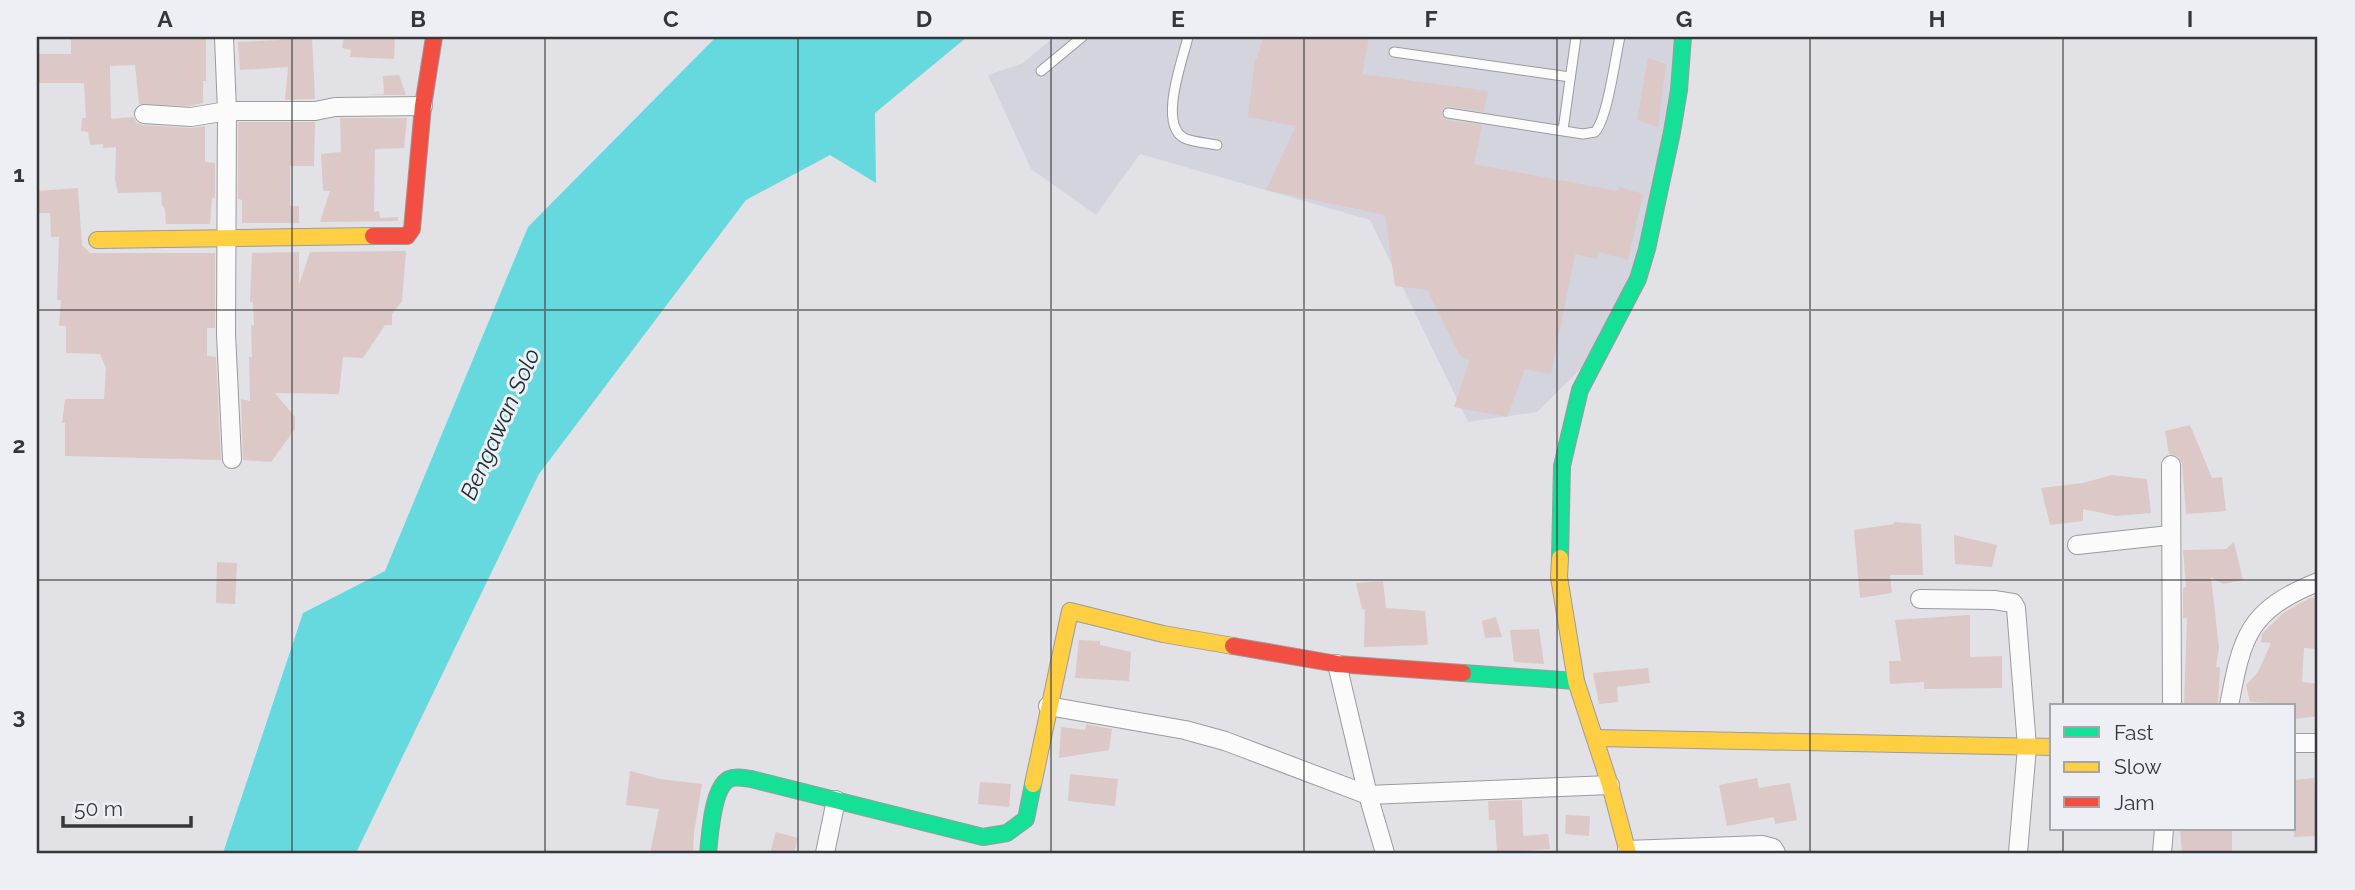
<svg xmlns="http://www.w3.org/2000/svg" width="2355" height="890" viewBox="0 0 2355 890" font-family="Raleway,sans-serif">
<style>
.built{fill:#d3d4de}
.water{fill:#66d9df}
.building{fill:#dcc8c6}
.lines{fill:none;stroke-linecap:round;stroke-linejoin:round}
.lane-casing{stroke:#9b9b9e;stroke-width:11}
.street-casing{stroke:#9b9b9e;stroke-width:20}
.fast-casing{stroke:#9b9b9e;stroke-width:18}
.slow-casing{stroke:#9b9b9e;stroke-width:18}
.jam-casing{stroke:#9b9b9e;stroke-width:18}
.lane{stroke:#fbfbfb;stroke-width:9}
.street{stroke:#fbfbfb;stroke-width:18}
.fast{stroke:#16e098;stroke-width:16}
.slow{stroke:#ffcf43;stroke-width:16}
.jam{stroke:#f24e42;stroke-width:16}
.grid{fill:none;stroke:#363739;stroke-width:2;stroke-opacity:0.55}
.labels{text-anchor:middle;stroke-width:6;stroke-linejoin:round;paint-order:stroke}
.water-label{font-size:23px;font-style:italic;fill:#142e2f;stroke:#eeeef5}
.neatline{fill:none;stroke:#363739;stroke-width:2.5}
.grid-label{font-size:23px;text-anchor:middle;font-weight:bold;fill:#363739}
</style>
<rect width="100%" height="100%" fill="#e2e2e6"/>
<!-- built -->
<path class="built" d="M 1054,37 L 1690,37 L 1623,327 L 1537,412 L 1468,422 L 1370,220 L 1140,154 L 1096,215 L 1031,169 L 988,75 L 1023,63 Z"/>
<!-- water -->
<path class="water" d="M 716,37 L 967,37 L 875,113 L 876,183 L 830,155 L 746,200 L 539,474 L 356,853 L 223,853 L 303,613 L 385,571 L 528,227 Z"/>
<!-- building -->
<g class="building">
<path d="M 71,37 L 206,37 L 206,81 L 203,81 L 203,103 L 190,106 L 139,104 L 135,65 L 110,66 L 111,119 L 133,117 L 137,123 L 143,125 L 191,128 L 205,126 L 205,162 L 215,163 L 215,198 L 212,198 L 210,224 L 166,224 L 165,209 L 162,205 L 161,192 L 118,193 L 115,179 L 116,147 L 103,148 L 103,144 L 90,145 L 88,132 L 81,131 L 82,118 L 86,118 L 84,83 L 37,83 L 37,54 L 71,54 Z"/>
<path d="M 280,37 L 312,37 L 315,99 L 285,100 L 288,67 L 240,70 L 238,42 L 280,40 Z"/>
<path d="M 344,37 L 395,37 L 394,59 L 350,57 L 351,50 L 342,48 Z"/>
<path d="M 1263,37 L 1369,37 L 1362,74 L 1488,91 L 1484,112 L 1448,106 L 1441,111 L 1442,116 L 1446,120 L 1482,125 L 1474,164 L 1618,191 L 1619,187 L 1643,194 L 1628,260 L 1598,252 L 1597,259 L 1575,254 L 1551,374 L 1525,369 L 1507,417 L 1454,407 L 1470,359 L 1461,357 L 1427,290 L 1395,286 L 1385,215 L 1266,190 L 1296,126 L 1248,117 L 1255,59 L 1257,59 Z"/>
<path d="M 1648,58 L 1666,64 L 1658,127 L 1637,120 Z"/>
<path d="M 399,75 L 406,95 L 367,95 L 384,94 L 383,76 Z"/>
<path d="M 340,118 L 407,118 L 404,148 L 375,149 L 374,212 L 379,211 L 380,218 L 398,217 L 398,221 L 320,222 L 330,191 L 323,191 L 321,154 L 341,152 Z"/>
<path d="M 238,122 L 315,122 L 314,166 L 290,166 L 290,206 L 299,206 L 299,223 L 242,223 L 242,200 L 238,199 Z"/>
<path d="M 78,188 L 82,245 L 90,253 L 215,253 L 215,328 L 207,328 L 207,356 L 216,357 L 221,460 L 65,456 L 65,423 L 62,423 L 65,399 L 104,399 L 106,368 L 100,354 L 66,353 L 66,326 L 59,326 L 61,300 L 57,300 L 59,237 L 51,237 L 50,213 L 37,213 L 37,191 Z"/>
<path d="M 406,251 L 402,301 L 392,314 L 392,325 L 385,325 L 363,358 L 343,357 L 339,394 L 275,393 L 295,417 L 295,429 L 271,462 L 243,460 L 241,399 L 250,401 L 249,357 L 252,357 L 251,326 L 254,325 L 253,302 L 250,302 L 252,253 L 299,252 L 299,285 L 310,252 Z"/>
<path d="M 2190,425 L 2212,478 L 2222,477 L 2226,511 L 2186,514 L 2182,463 L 2177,456 L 2169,454 L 2165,431 Z"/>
<path d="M 2112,475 L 2147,479 L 2151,513 L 2116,516 L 2083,509 L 2083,521 L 2050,525 L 2041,488 L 2083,483 Z"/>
<path d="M 1894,522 L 1921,524 L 1923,575 L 1890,575 L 1892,593 L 1860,598 L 1854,530 L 1894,524 Z"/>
<path d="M 1954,535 L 1997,545 L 1992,567 L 1955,564 Z"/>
<path d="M 2234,542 L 2243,580 L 2223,584 L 2211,577 L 2219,647 L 2216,667 L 2220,667 L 2218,706 L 2184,704 L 2187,618 L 2183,618 L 2183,588 L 2186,587 L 2183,550 L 2226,549 Z"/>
<path d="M 217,562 L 237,563 L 235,604 L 216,603 Z"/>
<path d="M 1383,581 L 1386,608 L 1425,611 L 1428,645 L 1364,647 L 1365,610 L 1362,609 L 1356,583 Z"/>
<path d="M 2310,598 L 2318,598 L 2318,649 L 2304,648 L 2302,682 L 2318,684 L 2318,716 L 2294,719 L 2294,704 L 2250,702 L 2246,685 L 2258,672 L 2271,643 L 2261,642 L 2262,634 L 2283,613 Z"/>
<path d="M 1970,615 L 1970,657 L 2002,656 L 2002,688 L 1924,689 L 1924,682 L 1890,684 L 1889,661 L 1901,661 L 1895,620 Z"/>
<path d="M 1496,617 L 1502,637 L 1485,638 L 1482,621 Z"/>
<path d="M 1539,629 L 1544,664 L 1514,662 L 1510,630 Z"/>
<path d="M 1079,640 L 1100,641 L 1100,645 L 1131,652 L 1129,681 L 1075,678 Z"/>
<path d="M 1648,668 L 1650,683 L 1617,687 L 1618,702 L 1599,704 L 1593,673 Z"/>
<path d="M 1086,724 L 1112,729 L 1109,750 L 1059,758 L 1061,727 L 1085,730 Z"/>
<path d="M 630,771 L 660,779 L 702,784 L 694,833 L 693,853 L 650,853 L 659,809 L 626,805 Z"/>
<path d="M 1070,774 L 1118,779 L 1115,806 L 1068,801 Z"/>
<path d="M 1757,778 L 1759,788 L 1790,783 L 1797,820 L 1775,824 L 1774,817 L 1727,826 L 1719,785 Z"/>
<path d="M 2314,778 L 2316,811 L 2318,811 L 2318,836 L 2294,837 L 2294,780 Z"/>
<path d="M 980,782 L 1011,784 L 1009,807 L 978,804 Z"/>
<path d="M 1522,800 L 1523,836 L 1548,834 L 1550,849 L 1520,851 L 1520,853 L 1497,853 L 1495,820 L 1489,820 L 1488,801 Z"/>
<path d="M 1566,815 L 1590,816 L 1589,836 L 1565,834 Z"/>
<path d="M 2180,829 L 2232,829 L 2232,853 L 2182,853 Z"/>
<path d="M 776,832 L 798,838 L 794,853 L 770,853 Z"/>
</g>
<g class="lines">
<!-- lane casing -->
<g class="lane-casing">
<g id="lane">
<path d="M 1188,37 C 1183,59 1158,124 1184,138 C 1192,142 1207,143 1217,145"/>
<path d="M 1394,52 L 1570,77"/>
<path d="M 1041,71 L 1082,37"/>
<path d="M 1448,113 L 1583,134 L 1595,132 C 1608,117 1615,58 1620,37"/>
<path d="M 1563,130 L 1576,37"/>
</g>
</g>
<!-- street casing -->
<g class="street-casing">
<g id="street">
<path d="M 224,37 L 227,111 L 226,334 L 232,459"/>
<path d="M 144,114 L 191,117 L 227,111 L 315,111 L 335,107 L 423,106"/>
<path d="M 2171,465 L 2172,706"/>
<path d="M 2077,545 L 2170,535"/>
<path d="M 1920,599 L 1994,600 L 2013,603 L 2016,608 L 2027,747 L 2018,853"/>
<path d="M 1337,664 L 1368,795 L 1385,853"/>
<path d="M 1048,706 L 1185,730 L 1225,741 L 1368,795 L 1610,785"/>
<path d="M 2229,706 C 2242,636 2248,610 2318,582"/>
<path d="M 2294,743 L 2318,743"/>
<path d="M 1627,850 L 1762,845 L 1773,848 L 1776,853"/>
<path d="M 825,853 L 836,800"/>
<path d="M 2162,853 L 2164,829"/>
</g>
</g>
<!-- fast casing -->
<g class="fast-casing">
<g id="fast">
<path d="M 1560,558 L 1562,466 L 1580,390 L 1638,279 L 1647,249 L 1672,132 L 1679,90 L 1683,37"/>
<path d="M 1463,673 L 1576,681"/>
<path d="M 708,853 C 710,836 712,788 729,779 C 735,776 744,778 751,779 L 983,837 L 1007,833 L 1026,819 L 1033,784"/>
</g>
</g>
<!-- slow casing -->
<g class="slow-casing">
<g id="slow">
<path d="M 97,240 L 373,236"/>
<path d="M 1560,558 L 1559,577 L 1576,681 L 1610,785 L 1628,853"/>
<path d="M 1595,738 L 2052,747"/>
<path d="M 1033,784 L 1070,611 L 1163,634 L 1233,646"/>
</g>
</g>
<!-- jam casing -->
<g class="jam-casing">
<g id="jam">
<path d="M 373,236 L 407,236 L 412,229 L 423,106 L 434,37"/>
<path d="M 1233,646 L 1337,664 L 1463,673"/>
</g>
</g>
<!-- lane -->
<use href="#lane" class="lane"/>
<!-- street -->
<use href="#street" class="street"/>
<!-- fast -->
<use href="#fast" class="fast"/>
<!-- slow -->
<use href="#slow" class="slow"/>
<!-- jam -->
<use href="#jam" class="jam"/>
</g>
<!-- grid -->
<path class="grid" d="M 292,37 L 292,853M 545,37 L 545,853M 798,37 L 798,853M 1051,37 L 1051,853M 1304,37 L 1304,853M 1557,37 L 1557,853M 1810,37 L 1810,853M 2063,37 L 2063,706M 37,310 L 2318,310M 37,580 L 2318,580M 2063,829 L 2063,853"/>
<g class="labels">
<!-- water labels -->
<g class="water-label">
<text transform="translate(500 424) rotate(-66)" y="8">Bengawan Solo</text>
</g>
</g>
<!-- border -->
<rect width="2355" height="890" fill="none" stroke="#eeeef5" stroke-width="77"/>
<!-- legend -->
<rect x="2050" y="704" width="245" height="126" fill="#eeeef5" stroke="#a4a5aa" stroke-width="2"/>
<rect x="2064" y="727" width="35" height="10" fill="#16e098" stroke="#a4a5aa" stroke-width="2"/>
<text x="2114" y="740" font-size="21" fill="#363739">Fast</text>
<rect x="2064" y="762" width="35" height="10" fill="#ffcf43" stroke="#a4a5aa" stroke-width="2"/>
<text x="2114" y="774" font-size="21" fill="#363739">Slow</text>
<rect x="2064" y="797" width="35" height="10" fill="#f24e42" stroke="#a4a5aa" stroke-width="2"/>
<text x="2114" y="810" font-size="21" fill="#363739">Jam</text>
<!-- scale -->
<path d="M63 816v10h128v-10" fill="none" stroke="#363739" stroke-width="3.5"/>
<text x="74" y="816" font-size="21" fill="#363739" stroke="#eeeef5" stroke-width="5" paint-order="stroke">50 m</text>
<rect x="38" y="38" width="2278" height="814" class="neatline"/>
<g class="grid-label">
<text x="165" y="27">A</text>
<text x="418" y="27">B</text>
<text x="671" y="27">C</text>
<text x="924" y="27">D</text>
<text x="1178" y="27">E</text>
<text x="1431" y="27">F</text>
<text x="1684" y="27">G</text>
<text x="1937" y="27">H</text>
<text x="2190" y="27">I</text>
<text x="19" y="182">1</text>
<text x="19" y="453">2</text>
<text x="19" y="724">3</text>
</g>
</svg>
